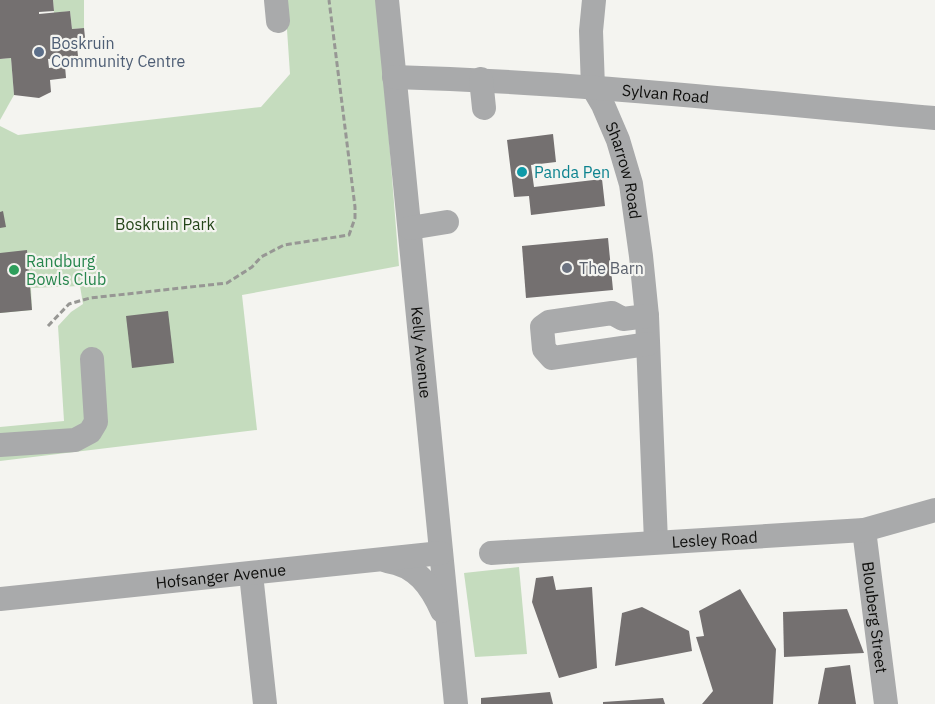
<svg xmlns="http://www.w3.org/2000/svg" width="935" height="704" viewBox="0 0 935 704" font-family="'IBM Plex Sans',sans-serif">
<style>
.green{fill:#c5dcbe}
.building{fill:#747070}
.lines{fill:none;stroke-linecap:round;stroke-linejoin:round}
.path{stroke:#979794;stroke-width:3;stroke-dasharray:6 3;stroke-linecap:butt}
.minor{stroke:#a9aaab;stroke-width:24}
.service-dot{fill:#5c6f8a;stroke:#f4f4f0;stroke-width:2}
.culture-dot{fill:#0f9aa8;stroke:#f4f4f0;stroke-width:2}
.worship-dot{fill:#6b7280;stroke:#f4f4f0;stroke-width:2}
.leisure-dot{fill:#2e9e5b;stroke:#f4f4f0;stroke-width:2}
.labels{text-anchor:middle;stroke-width:4.5;stroke-linejoin:round;paint-order:stroke}
.service-label{font-size:16px;fill:#4e5e75;stroke:#f4f4f0;text-anchor:start}
.street-label{font-size:16px;fill:#0e0e0c;stroke:#f4f4f0}
.culture-label{font-size:16px;fill:#0d838f;stroke:#f4f4f0;text-anchor:start}
.park-label{font-size:16px;fill:#244519;stroke:#f4f4f0}
.leisure-label{font-size:16px;fill:#27864d;stroke:#f4f4f0;text-anchor:start}
.worship-label{font-size:16px;fill:#5b616d;stroke:#f4f4f0;text-anchor:start}
</style>
<rect width="100%" height="100%" fill="#f4f4f0"/>
<!-- green -->
<g class="green">
<path d="M 53,0 L 84,0 L 84,28 L 72,29 L 70,11 L 54,13 Z"/>
<path d="M 285,0 L 378,0 L 399,266 L 242,295 L 257,430 L 0,461 L 0,427 L 64,421 L 58,326 L 71,312 L 83,304 L 80,286 L 31,288 L 32,310 L 0,313 L 0,126 L 18,135 L 261,107 L 290,74 Z"/>
<path d="M 11,58 L 14,95 L 0,120 L 0,59 Z"/>
<path d="M 519,567 L 527,654 L 475,657 L 464,573 Z"/>
</g>
<!-- building -->
<g class="building">
<path d="M 0,0 L 53,0 L 54,11 L 39,12 L 39,14 L 70,11 L 72,29 L 84,28 L 86,47 L 77,47 L 78,56 L 48,59 L 49,68 L 65,66 L 66,78 L 50,80 L 51,92 L 39,98 L 14,95 L 11,58 L 0,59 Z"/>
<path d="M 553,134 L 556,162 L 531,165 L 534,187 L 602,179 L 605,206 L 531,215 L 529,196 L 514,197 L 507,140 Z"/>
<path d="M 3,211 L 6,227 L 0,228 L 0,212 Z"/>
<path d="M 608,238 L 613,290 L 526,298 L 522,246 Z"/>
<path d="M 27,250 L 32,310 L 0,313 L 0,253 Z"/>
<path d="M 168,311 L 174,363 L 132,368 L 126,316 Z"/>
<path d="M 553,576 L 556,590 L 592,587 L 597,668 L 559,678 L 532,602 L 536,578 Z"/>
<path d="M 740,589 L 776,649 L 773,704 L 702,704 L 713,691 L 696,637 L 704,636 L 699,611 Z"/>
<path d="M 642,607 L 689,631 L 692,651 L 615,666 L 622,613 Z"/>
<path d="M 847,609 L 864,653 L 784,657 L 783,612 Z"/>
<path d="M 850,665 L 856,704 L 818,704 L 825,668 Z"/>
<path d="M 550,692 L 553,704 L 481,704 L 481,698 Z"/>
<path d="M 663,698 L 665,704 L 603,704 L 603,702 Z"/>
</g>
<g class="lines">
<!-- path -->
<path class="path" d="M 48,326 L 69,304 L 90,298 L 227,283 L 252,267 L 261,257 L 284,245 L 349,235 L 355,218 L 355,207 L 329,0"/>
<!-- minor -->
<g class="minor">
<path d="M 276,0 L 278,21"/>
<path id="s1" d="M 387,0 L 456,704"/>
<path id="s2" d="M 594,0 L 591,31 L 593,88 L 603,105 L 618,140 L 631,184 L 641,256 L 647,316 L 656,542"/>
<path id="s3" d="M 394,77 C 575,82 755,102 935,118"/>
<path d="M 481,79 L 484,108"/>
<path d="M 410,228 L 447,222"/>
<path d="M 647,316 L 623,319 L 612,313 L 549,322 L 542,327 L 544,349 L 552,358 L 648,344"/>
<path d="M 0,445 L 75,440 L 90,432 L 96,422 L 92,359"/>
<path id="s4" d="M 864,530 L 886,704"/>
<path id="s5" d="M 491,553 L 864,530 L 935,510"/>
<path d="M 387,561 C 416,565 431,586 442,611"/>
<path d="M 251,574 L 265,704"/>
<path id="s6" d="M 0,599 L 441,553"/>
</g>
</g>
<!-- markers -->
<circle class="service-dot" cx="39" cy="52" r="6"/>
<circle class="culture-dot" cx="522" cy="172" r="6"/>
<circle class="worship-dot" cx="567" cy="268" r="6"/>
<circle class="leisure-dot" cx="14" cy="270" r="6"/>
<g class="labels">
<!-- service labels -->
<g class="service-label">
<text x="51" y="49">Boskruin<tspan x="51" dy="18">Community Centre</tspan></text>
</g>
<!-- street labels -->
<g class="street-label">
<text dy="6" stroke="none"><textPath href="#s3" startOffset="272">Sylvan Road</textPath></text>
<text dy="6" stroke="none"><textPath href="#s2" startOffset="177">Sharrow Road</textPath></text>
<text dy="6" stroke="none"><textPath href="#s1" startOffset="354">Kelly Avenue</textPath></text>
<text dy="6" stroke="none"><textPath href="#s5" startOffset="224">Lesley Road</textPath></text>
<text dy="6" stroke="none"><textPath href="#s6" startOffset="222">Hofsanger Avenue</textPath></text>
<text dy="6" stroke="none"><textPath href="#s4" startOffset="88">Blouberg Street</textPath></text>
</g>
<!-- culture labels -->
<g class="culture-label">
<text x="534" y="178">Panda Pen</text>
</g>
<!-- park labels -->
<g class="park-label">
<text x="165" y="230">Boskruin Park</text>
</g>
<!-- leisure labels -->
<g class="leisure-label">
<text x="26" y="267">Randburg<tspan x="26" dy="18">Bowls Club</tspan></text>
</g>
<!-- worship labels -->
<g class="worship-label">
<text x="579" y="274">The Barn</text>
</g>
</g>
</svg>
